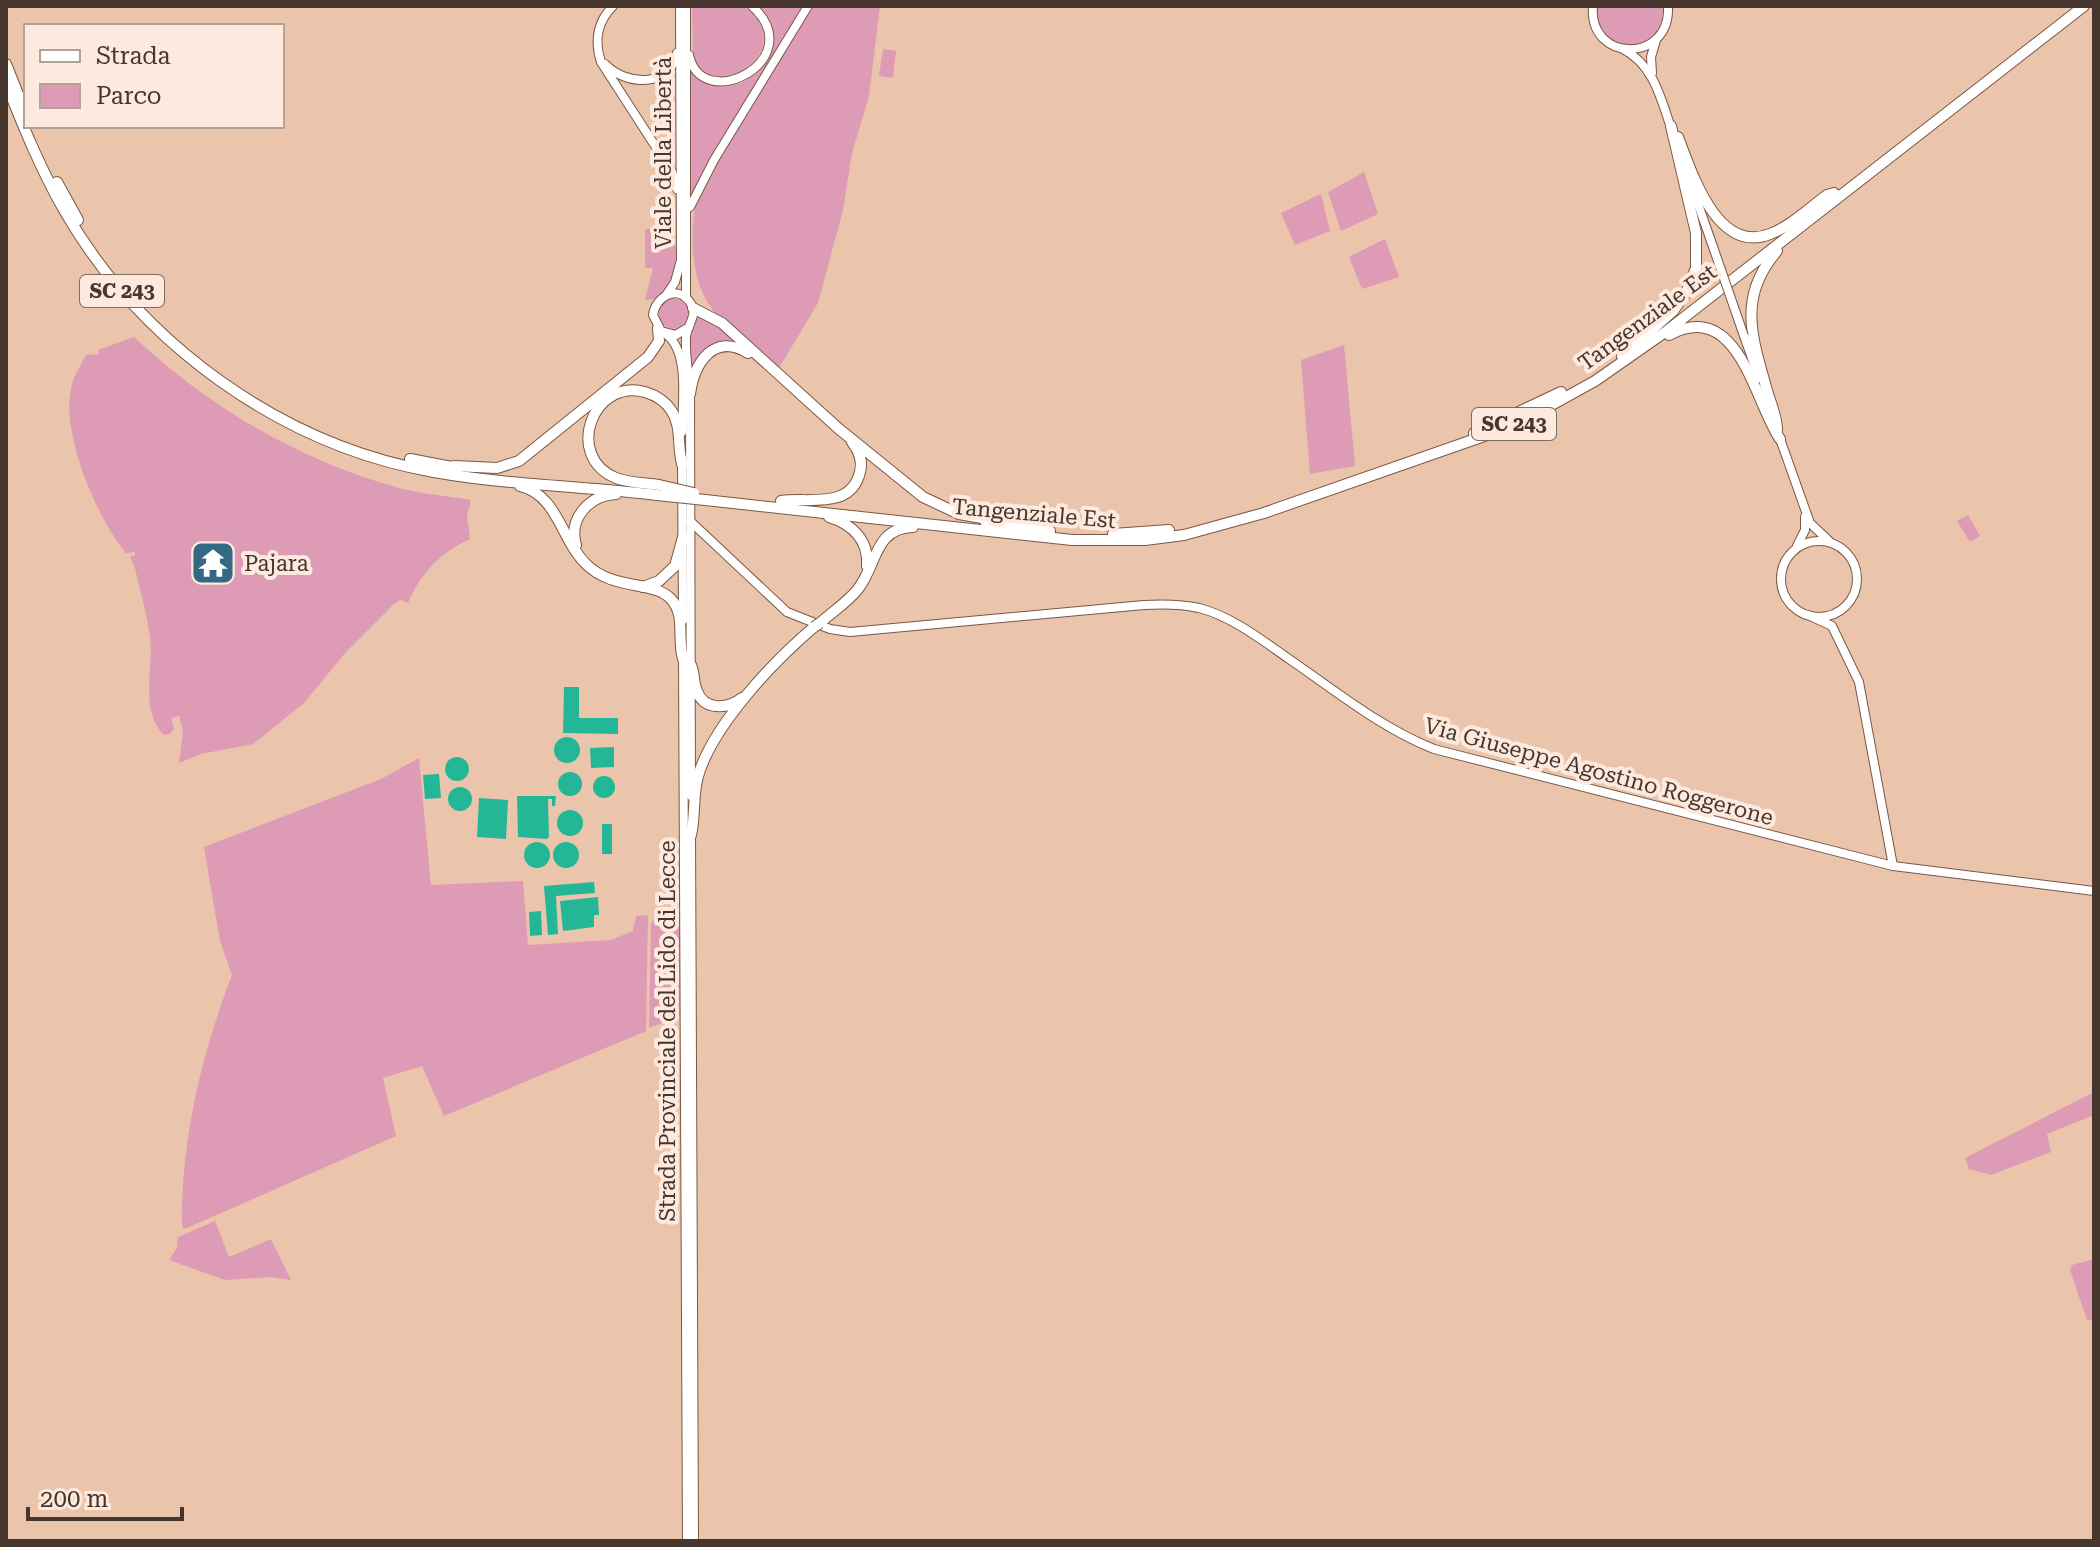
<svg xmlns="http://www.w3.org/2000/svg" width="2100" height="1547" viewBox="0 0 2100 1547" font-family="'Roboto Serif',serif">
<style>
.green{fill:#de9bb6}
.water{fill:#23b797}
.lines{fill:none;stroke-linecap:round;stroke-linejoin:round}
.secondary-casing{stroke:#7a5843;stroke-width:10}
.highway-casing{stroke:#7a5843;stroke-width:12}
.secondary{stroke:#fff;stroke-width:8}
.highway{stroke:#fff;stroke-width:10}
.secondary-bridge-casing{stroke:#7a5843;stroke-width:10;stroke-linecap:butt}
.highway-bridge-casing{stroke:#7a5843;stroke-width:12;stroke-linecap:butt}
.secondary-bridge{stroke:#fff;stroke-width:8}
.highway-bridge{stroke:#fff;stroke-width:10}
.labels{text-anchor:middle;stroke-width:8;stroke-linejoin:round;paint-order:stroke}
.shield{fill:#fde9dd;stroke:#7d6c62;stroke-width:2}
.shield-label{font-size:20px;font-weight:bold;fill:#46362d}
.street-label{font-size:22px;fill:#46362d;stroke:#fde9dd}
.poi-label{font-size:22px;fill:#46362d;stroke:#fde9dd;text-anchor:start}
</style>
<rect width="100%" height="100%" fill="#ebc4ac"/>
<!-- green -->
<g class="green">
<path d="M 692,6 C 707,6 729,2 743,7 C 749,9 753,14 757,19 C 786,57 715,103 693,60 Z"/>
<path d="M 760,6 L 804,6 L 691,199 L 690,67 C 728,121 803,51 760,6 Z"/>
<path d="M 813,6 L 880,6 L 869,96 L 852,153 L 843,210 L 818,303 L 779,368 C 757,350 730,332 713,310 C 690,282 689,231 697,196 Z"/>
<path d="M 1596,6 L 1662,6 C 1667,46 1611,62 1598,26 C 1596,20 1597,12 1596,6 Z"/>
<path d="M 883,49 L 896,51 L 893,78 L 879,76 Z"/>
<path d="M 1364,172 L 1378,214 L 1341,231 L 1328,192 Z"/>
<path d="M 1321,194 L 1330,231 L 1295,245 L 1281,213 Z"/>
<path d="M 645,229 L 673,229 L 677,257 L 670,288 L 654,299 L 645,300 L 653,268 L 645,268 Z"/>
<path d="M 1385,239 L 1399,277 L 1362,289 L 1349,257 Z"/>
<circle cx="674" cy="314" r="15"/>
<path d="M 699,316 L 713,322 L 742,346 L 727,344 L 692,370 L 689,335 Z"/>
<path d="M 134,337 C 210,408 298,460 399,488 C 422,494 447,496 471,500 L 467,516 L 470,539 C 440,553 421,573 408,603 L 400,600 L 393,605 L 345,653 L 304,703 L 253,744 L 201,754 L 179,763 L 183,732 L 179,716 L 171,718 L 174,729 L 170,734 L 164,735 C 139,711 154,667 150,637 C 147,614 140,591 135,568 L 130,557 L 135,555 L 135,552 L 126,553 C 97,519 61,433 71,389 C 73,377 80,366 86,355 L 99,354 L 98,350 Z"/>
<path d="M 1344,345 L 1355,466 L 1310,474 L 1301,360 Z"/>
<path d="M 1968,515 L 1980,536 L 1970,542 L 1957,521 Z"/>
<path d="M 419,758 L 431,885 L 523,881 L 528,945 L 611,940 L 633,931 L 636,916 L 648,915 L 646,1031 L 444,1116 L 422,1066 L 383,1078 L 396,1136 L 187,1228 L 183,1228 C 180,1214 183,1198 183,1185 C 188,1111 206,1043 232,975 L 220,941 L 204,847 L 381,779 Z"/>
<path d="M 677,911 L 680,913 L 680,1016 L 649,1028 L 651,924 L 657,914 Z"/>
<path d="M 2094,1092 L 2094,1115 L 2047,1134 L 2051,1152 L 1991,1175 L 1969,1169 L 1965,1158 Z"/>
<path d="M 215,1221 L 229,1257 L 271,1239 L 291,1280 L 270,1277 L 225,1280 L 169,1260 L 177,1248 L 178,1237 Z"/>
<path d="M 2094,1259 L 2094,1320 L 2087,1320 L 2070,1270 L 2072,1265 Z"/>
</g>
<!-- water -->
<g class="water">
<path d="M 564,687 L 579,687 L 579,718 L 618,718 L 618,734 L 563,733 Z"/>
<circle cx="567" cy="750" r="13"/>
<path d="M 614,747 L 614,767 L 591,768 L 590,748 Z"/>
<circle cx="457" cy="769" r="12"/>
<circle cx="570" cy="784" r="12"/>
<path d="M 439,774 L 441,798 L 425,799 L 423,775 Z"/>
<circle cx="604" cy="787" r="11"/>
<circle cx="460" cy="799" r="12"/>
<path d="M 517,796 L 556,796 L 555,806 L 552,806 L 552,799 L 548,799 L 549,837 L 547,839 L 518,837 Z"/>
<path d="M 479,798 L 508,800 L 506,839 L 477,837 Z"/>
<circle cx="570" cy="823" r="13"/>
<rect x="602" y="824" width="10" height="30"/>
<circle cx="566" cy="855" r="13"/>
<circle cx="537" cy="855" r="13"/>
<path d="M 594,882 L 595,893 L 556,896 L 558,934 L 548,935 L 544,886 Z"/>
<path d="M 598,897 L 599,915 L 594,915 L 594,927 L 563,931 L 560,901 Z"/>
<path d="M 541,911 L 542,935 L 530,936 L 529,912 Z"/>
</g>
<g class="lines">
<!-- secondary casing -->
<g class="secondary-casing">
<g id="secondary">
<path d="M 613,6 C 597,22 594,40 601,62 L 672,172 L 677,189"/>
<path d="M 686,6 L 686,298"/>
<path d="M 1593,6 C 1588,63 1671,64 1668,6"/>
<path d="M 1623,49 C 1654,65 1661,99 1672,131"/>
<path d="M 689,55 C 702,116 811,59 752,6"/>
<path d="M 605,64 C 626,86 670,88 677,53"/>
<path d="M 1652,73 L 1651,57 L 1656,40"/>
<path d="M 1686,170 L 1711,241"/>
<path d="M 690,207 L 714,160 L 808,6"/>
<path d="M 667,294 L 675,282 L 681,260 L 680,6"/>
<path d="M 689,327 L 676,335 L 661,331 L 653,315 C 655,298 676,284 689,301 C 700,314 687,324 686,337 C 685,355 689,376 690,394 L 691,796"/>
<path d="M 667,335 C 690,353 682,405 682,432"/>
<path d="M 1744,336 L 1759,378"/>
<path d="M 1779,436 L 1810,523 L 1829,541"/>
<path d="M 682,458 L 683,620"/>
<path d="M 690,521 L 787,612 L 830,629 L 850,632 L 1144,605 C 1162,604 1181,604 1199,608 C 1231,616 1262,640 1289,659 C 1336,691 1381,728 1434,749 L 1893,866 L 2094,891"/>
<circle cx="1819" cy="579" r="38"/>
<path d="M 1797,546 L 1805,530 L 1805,517"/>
<path d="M 1808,615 L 1832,626 L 1859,682 L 1893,866"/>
<path d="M 683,654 L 687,1541"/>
<path d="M 691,830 L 694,1541"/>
</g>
</g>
<!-- highway casing -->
<g class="highway-casing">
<g id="highway">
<path d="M 6,64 L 26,114"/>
<path d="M 6,83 C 23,126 41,170 64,210 C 141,344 281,445 434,472 C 507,485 583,486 657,495"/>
<path d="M 1678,137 C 1692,173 1717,255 1770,234 C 1791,226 1809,208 1827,195 L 1834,193"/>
<path d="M 57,182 L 78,220"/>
<path d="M 693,308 L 722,323 L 839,429 L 923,497 L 959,514 L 994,520"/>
<path d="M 1669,335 C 1739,298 1754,401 1780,439"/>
<path d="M 1622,356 L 1673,311 L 1686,293 L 1696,268 L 1696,233 L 1671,126"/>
<path d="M 690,394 C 694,363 714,332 748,353"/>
<path d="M 1777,430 C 1777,418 1772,406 1768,394 C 1753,340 1736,298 1777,251"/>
<path d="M 1474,433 L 1561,392"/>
<path d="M 410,459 L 457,468"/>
<path d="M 454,466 L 497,468 L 519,461 L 648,357 L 659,341 L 658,328"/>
<path d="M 659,485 C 645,483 629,483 616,478 C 564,457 592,378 645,392 C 655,395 665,401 671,410 C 682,426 677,445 682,464"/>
<path d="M 520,486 C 558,495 561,540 586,564 C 613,591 653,580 671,599 C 686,615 677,640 683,659"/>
<path d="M 705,500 L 1072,540 L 1145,540 L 1184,535 L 1264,513 L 1490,434 L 1539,412 L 1595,381 L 1668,330 L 2084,6"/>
<path d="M 781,501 C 809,497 851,510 860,472 C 863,461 859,451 852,442"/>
<path d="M 829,517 C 852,524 869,540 867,566"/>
<path d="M 986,524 L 1050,531"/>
<path d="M 1113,534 L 1169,530"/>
<path d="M 576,545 C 568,518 590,495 616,494"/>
<path d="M 643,587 L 659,581 L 675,566 L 683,537"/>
<path d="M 820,623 C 832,612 848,602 858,589 C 877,565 874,528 913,527"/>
<path d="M 691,665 C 695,674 693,682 697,691 C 704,711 728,709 742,698"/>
<path d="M 691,835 C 696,814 692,793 699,773 C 715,723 774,661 814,627"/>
</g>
</g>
<!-- secondary -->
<use href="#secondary" class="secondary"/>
<!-- highway -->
<use href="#highway" class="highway"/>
<!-- secondary-bridge casing -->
<g class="secondary-bridge-casing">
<path id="secondary-bridge" d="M 1711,241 L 1744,336"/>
</g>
<!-- highway-bridge casing -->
<g class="highway-bridge-casing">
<g id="highway-bridge">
<path d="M 659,485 L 694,493"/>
<path d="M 657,495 L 705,500"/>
<path d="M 814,627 L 820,623"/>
</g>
</g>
<!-- secondary-bridge -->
<use href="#secondary-bridge" class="secondary-bridge"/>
<!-- highway-bridge -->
<use href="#highway-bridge" class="highway-bridge"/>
</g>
<!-- icons -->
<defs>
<g id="temple-square" transform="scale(2.3)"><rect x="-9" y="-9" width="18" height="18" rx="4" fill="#336984" stroke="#fde9dd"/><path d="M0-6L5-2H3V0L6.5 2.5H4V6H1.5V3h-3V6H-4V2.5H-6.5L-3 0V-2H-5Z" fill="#fff"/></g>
</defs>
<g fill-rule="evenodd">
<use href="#temple-square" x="213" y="563"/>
</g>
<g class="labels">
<!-- shield labels -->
<g class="shield">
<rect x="80" y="275" width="84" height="32" rx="6"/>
<rect x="1472" y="408" width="84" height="32" rx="6"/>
</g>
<g class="shield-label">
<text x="122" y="298">SC 243</text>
<text x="1514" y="431">SC 243</text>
</g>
<!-- street labels -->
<g class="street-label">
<text transform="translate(663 153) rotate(-90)" y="8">Viale della Libertà</text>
<text transform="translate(1647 317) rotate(-36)" y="8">Tangenziale Est</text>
<text transform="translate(1034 513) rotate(5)" y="8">Tangenziale Est</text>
<text transform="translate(1599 771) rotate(15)" y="8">Via Giuseppe Agostino Roggerone</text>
<text transform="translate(667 1031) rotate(-90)" y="8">Strada Provinciale del Lido di Lecce</text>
</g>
<!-- poi labels -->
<g class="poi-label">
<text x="244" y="571">Pajara</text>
</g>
</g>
<!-- border -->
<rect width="2100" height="1547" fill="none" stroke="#46362d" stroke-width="16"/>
<!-- legend -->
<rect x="24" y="24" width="260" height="104" fill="#fde9dd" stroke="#b4a197" stroke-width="2"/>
<rect x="40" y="50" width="40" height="12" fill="#ffffff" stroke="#b4a197" stroke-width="2"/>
<text x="96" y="64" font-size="24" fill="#46362d">Strada</text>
<rect x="40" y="84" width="40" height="24" fill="#de9bb6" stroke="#b4a197" stroke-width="2"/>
<text x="96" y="104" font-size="24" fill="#46362d">Parco</text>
<!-- scale -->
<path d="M28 1507v12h154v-12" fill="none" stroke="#46362d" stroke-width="4"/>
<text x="40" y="1507" font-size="24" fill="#46362d" stroke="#fde9dd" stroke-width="6" paint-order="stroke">200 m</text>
</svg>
